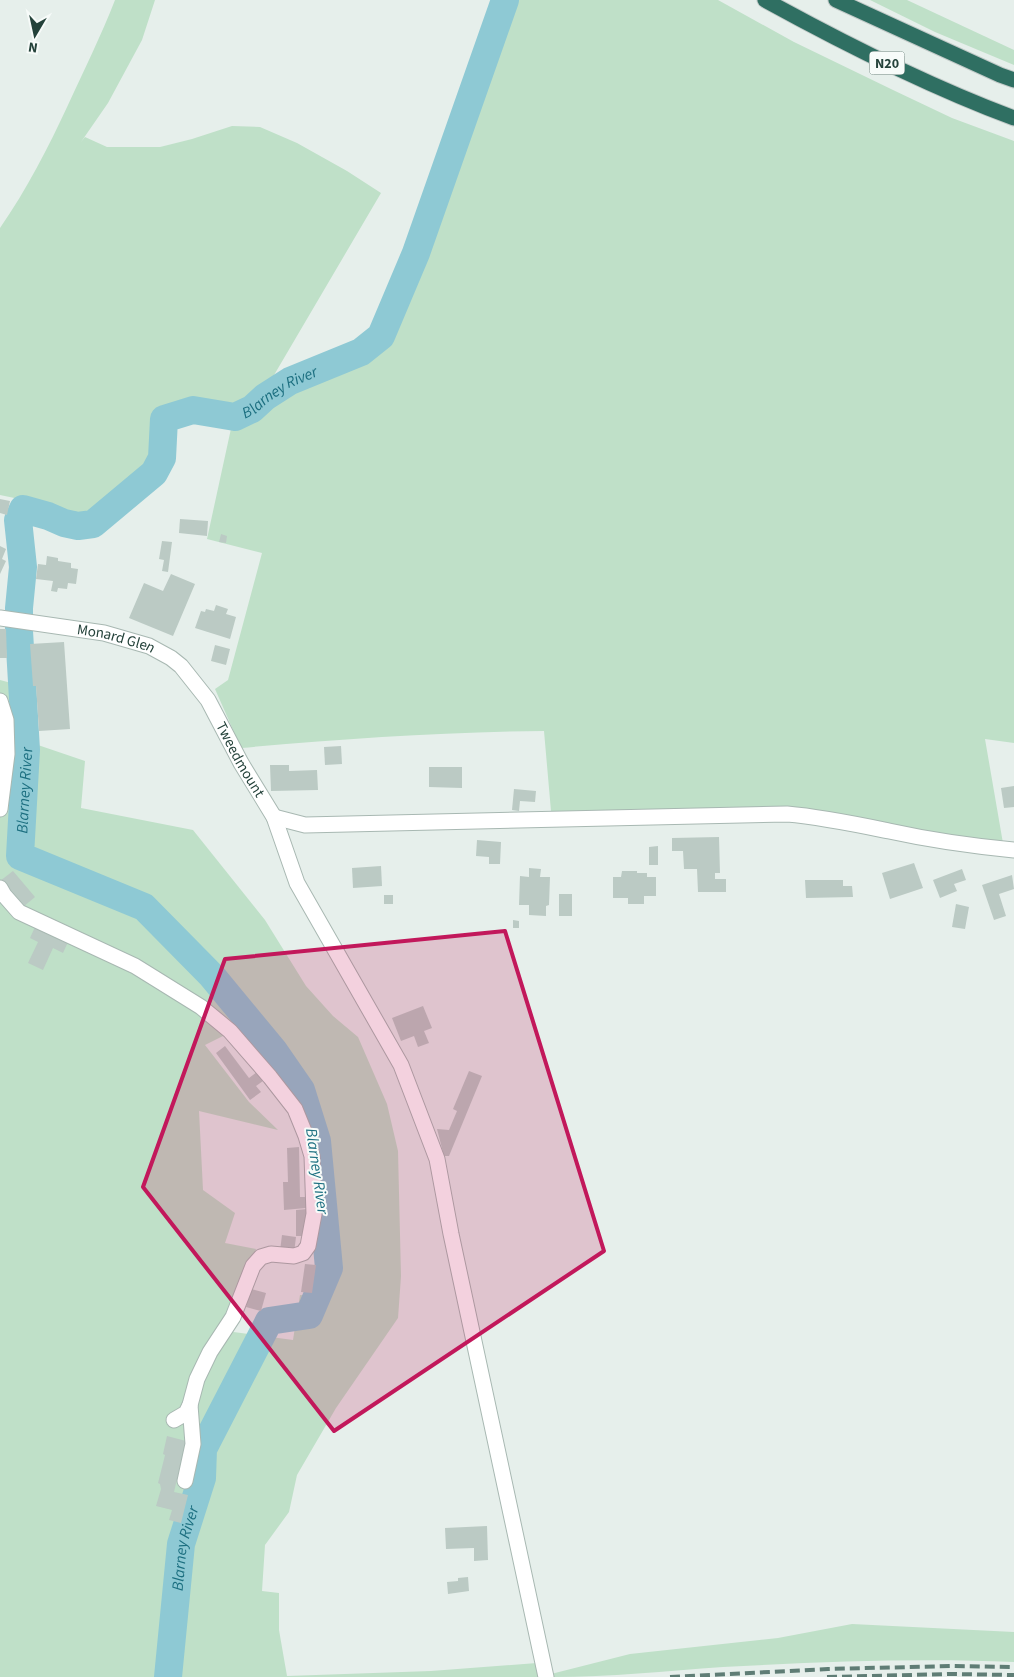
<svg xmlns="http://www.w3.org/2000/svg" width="1014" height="1677" viewBox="0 0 1014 1677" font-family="'Source Sans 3',sans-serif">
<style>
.green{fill:#bfe0c8;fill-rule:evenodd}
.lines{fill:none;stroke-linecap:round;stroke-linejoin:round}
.river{stroke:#8ec9d4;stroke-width:28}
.building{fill:#bbcac4}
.minor-casing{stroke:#a8b8b2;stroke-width:17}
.highway-casing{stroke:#c2cac8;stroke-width:17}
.minor{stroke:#fff;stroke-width:15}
.highway{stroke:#2f6f62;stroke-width:15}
.rail{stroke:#5f7d75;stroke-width:4;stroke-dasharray:10 5;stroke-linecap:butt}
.marked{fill:#c2185b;fill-opacity:0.2;stroke:#c2185b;stroke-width:4;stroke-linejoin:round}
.labels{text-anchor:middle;stroke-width:4;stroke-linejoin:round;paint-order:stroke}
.shield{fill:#f7fbf9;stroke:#637a73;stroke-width:1}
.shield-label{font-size:14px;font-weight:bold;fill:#24423a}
.street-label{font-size:15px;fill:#24423a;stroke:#f7fbf9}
.water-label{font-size:16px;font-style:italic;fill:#1c6f80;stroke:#f7fbf9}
</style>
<rect width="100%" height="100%" fill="#e6efeb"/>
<!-- green -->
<g class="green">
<path d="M 115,0 L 155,0 L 142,40 L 108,103 L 81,142 L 85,137 L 107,147 L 160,147 L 192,139 L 232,126 L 260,127 L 297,143 L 347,171 L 381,193 L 267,387 L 253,406 L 197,402 L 165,409 L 157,417 L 157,447 L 145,467 L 123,493 L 94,511 L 77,513 L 62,512 L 24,500 L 0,495 L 0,228 C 27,189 48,148 68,105 C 84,70 101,36 115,0 Z"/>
<path d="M 505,0 L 718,0 L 794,42 L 893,90 L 952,118 L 1014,141 L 1014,743 L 985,739 L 1004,849 L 787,814 L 642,818 L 551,811 L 544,731 C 443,732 342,739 241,748 L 215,689 L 228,680 L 262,553 L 207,539 L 232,424 L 265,397 L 290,381 L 361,352 L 381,336 L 426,227 Z"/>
<path d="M 870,0 L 907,0 L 1014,50 L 1014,65 L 935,32 Z"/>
<path d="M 0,680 L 30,688 L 35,744 L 85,761 L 81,808 L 193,830 L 265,920 L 306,986 L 333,1016 L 358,1037 L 387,1104 L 398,1151 L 401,1276 L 398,1318 L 336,1408 L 297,1475 L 289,1512 L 265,1545 L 262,1591 L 279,1593 L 279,1630 L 287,1676 L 431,1671 L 537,1663 L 538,1677 L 0,1677 ZM 237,1029 L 289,1088 L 314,1142 L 320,1215 L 314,1296 L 300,1295 L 293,1340 L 226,1331 L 256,1249 L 225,1243 L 235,1213 L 203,1190 L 199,1111 L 278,1130 L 249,1102 L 205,1045 Z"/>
<path d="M 852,1624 L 1014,1632 L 1014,1662 C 917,1658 820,1662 723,1667 C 666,1671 610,1677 553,1677 L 551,1674 L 630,1654 L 778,1638 Z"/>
</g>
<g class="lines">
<!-- river -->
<path class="river" id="s1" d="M 168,1677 L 181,1544 L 202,1478 L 203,1449 L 269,1321 L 309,1315 L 329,1268 L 317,1141 L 301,1090 L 274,1051 L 212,976 L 144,907 L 20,856 L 26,750 L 19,631 L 19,608 L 23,567 L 18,520 L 23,509 L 48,516 L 64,523 L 78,526 L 93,524 L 154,473 L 162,458 L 164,419 L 193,410 L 235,417 L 252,409 L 265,397 L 290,381 L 361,352 L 381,336 L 416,253 L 505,0"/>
</g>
<!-- building -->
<g class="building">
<path d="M 0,499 L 10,501 L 7,515 L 0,513 Z"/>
<path d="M 180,519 L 208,521 L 207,536 L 179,533 Z"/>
<path d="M 221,534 L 227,536 L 226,543 L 219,542 Z"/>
<path d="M 162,541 L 172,542 L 168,572 L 162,571 L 164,560 L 159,559 Z"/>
<path d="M 0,546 L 6,549 L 2,559 L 6,561 L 0,574 Z"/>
<path d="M 47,556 L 58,558 L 58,561 L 71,563 L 71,568 L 78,569 L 76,584 L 68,583 L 67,589 L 58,588 L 57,592 L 51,591 L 53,581 L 36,579 L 38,564 L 46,565 Z"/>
<path d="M 171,574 L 195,584 L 173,636 L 129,618 L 144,583 L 163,591 Z"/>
<path d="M 216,605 L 228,609 L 226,614 L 236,617 L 230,639 L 195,628 L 201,611 L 205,612 L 206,609 L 214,611 Z"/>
<path d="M 0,629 L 6,629 L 7,658 L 0,658 Z"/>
<path d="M 64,642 L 70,729 L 39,731 L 36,686 L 33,686 L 30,644 Z"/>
<path d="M 215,645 L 230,649 L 226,665 L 211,661 Z"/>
<path d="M 341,746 L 342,764 L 325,765 L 324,747 Z"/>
<path d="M 270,765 L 289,765 L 289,771 L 317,770 L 318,790 L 271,791 Z"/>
<path d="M 429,767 L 462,767 L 462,788 L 429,787 Z"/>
<path d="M 1014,786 L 1014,807 L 1004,808 L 1001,788 Z"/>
<path d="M 514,789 L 536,791 L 535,802 L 520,801 L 519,811 L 512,810 Z"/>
<path d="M 719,837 L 720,873 L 715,873 L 715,879 L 726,879 L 726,892 L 698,892 L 697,869 L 684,869 L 683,851 L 672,851 L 672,838 Z"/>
<path d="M 477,840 L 501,842 L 500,864 L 489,864 L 489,857 L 476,856 Z"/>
<path d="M 658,846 L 658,865 L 649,865 L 649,847 Z"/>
<path d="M 914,863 L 923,888 L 890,899 L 882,873 Z"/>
<path d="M 381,866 L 382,886 L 353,888 L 352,868 Z"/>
<path d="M 529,868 L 541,869 L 540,877 L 550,877 L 549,905 L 546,906 L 546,916 L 529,915 L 529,905 L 519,905 L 520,876 L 529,877 Z"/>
<path d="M 962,869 L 966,880 L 954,884 L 957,891 L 940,898 L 933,880 Z"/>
<path d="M 13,871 L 35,897 L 23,907 L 0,881 Z"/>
<path d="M 622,871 L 637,871 L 637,873 L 647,873 L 647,877 L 656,877 L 656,896 L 644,896 L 644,904 L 628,904 L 628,898 L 613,898 L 613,877 L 621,877 Z"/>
<path d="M 1012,875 L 1014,889 L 999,894 L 1006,916 L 994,920 L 982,885 Z"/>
<path d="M 805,880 L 843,880 L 843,886 L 852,886 L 853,897 L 806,898 Z"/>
<rect x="559" y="894" width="13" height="22"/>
<rect x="384" y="895" width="9" height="9"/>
<path d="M 956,904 L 969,907 L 965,929 L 952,927 Z"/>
<path d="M 513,920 L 519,921 L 519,928 L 513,928 Z"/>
<path d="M 35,927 L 68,942 L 63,953 L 53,948 L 43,970 L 28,963 L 38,942 L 30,938 Z"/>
<path d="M 423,1006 L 432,1028 L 424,1031 L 429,1043 L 418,1047 L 414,1036 L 401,1041 L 392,1018 Z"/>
<path d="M 225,1046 L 249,1078 L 257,1072 L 263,1081 L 256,1086 L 261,1092 L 250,1100 L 216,1053 Z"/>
<path d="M 469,1071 L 482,1076 L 449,1156 L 444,1156 L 437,1129 L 449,1130 L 457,1111 L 453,1109 Z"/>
<path d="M 299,1147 L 300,1197 L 306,1197 L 306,1208 L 284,1210 L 283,1182 L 288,1182 L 287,1148 Z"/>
<path d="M 307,1209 L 307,1236 L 296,1236 L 296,1210 Z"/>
<path d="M 282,1235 L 296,1237 L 294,1253 L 280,1251 Z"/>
<path d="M 305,1264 L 316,1265 L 312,1293 L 301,1292 Z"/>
<path d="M 251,1289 L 266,1293 L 261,1311 L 246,1307 Z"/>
<path d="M 167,1436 L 186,1441 L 174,1492 L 188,1495 L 181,1523 L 169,1520 L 172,1510 L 156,1506 L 161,1489 L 160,1484 L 158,1483 L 165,1455 L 163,1454 Z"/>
<path d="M 487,1526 L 488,1560 L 474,1561 L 474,1548 L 446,1549 L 445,1528 Z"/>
<path d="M 468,1577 L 469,1591 L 448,1594 L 447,1582 L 458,1581 L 458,1578 Z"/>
</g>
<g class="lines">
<!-- minor casing -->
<g class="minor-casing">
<g id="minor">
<path id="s2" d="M 0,618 L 104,633 L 149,646 L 171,658 L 181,666 L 208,700 L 241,763 L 274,817 L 297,883 L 401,1065 L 437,1159 L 451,1234 L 546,1677"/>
<path d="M 0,701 L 6,720 L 7,754 L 0,809"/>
<path d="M 274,817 L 305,825 L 787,814 C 822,817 855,824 889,831 C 930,840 972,846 1014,850"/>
<path d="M 0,888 L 4,895 L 19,912 L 135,966 L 201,1007 L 230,1031 L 270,1077 L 295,1109 L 306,1136 L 312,1156 L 314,1214 L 308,1246 L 303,1253 L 294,1256 L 271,1254 L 261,1257 L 253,1266 L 233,1317 L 210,1352 L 197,1379 L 190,1405 L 193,1444 L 185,1481"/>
<path d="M 174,1420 L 186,1413 L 190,1405"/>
</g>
</g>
<!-- highway casing -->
<g class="highway-casing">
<g id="highway">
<path d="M 765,0 C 845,44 928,86 1014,118"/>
<path d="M 836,0 L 1000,75 L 1014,80"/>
</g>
</g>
<!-- minor -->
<use href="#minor" class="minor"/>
<!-- highway -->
<use href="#highway" class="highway"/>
<!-- rail -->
<g class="rail">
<path d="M 670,1677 L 828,1669 L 952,1666 L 1014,1667"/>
<path d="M 827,1677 L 952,1674 L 1014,1675"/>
</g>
</g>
<!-- marked area -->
<path class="marked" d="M 505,931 L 604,1251 L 334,1431 L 143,1187 L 225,959 Z"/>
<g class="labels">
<!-- shield labels -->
<rect class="shield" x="869.5" y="51.5" width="35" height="23" rx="4"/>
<g class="shield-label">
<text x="887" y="68">N20</text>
</g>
<!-- street labels -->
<g class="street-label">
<text dy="5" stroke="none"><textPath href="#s2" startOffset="118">Monard Glen</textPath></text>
<text dy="5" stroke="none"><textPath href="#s2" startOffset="301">Tweedmount</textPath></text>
</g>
<!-- water labels -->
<g class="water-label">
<text dy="6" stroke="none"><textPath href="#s1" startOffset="1706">Blarney River</textPath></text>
<text dy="6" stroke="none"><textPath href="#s1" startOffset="1090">Blarney River</textPath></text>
<text transform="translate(318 1171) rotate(82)" y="6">Blarney River</text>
<text dy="6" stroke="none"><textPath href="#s1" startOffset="130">Blarney River</textPath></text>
</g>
</g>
<!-- north arrow -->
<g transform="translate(35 35) rotate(189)" stroke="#f7fbf9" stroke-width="4" paint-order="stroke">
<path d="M0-4L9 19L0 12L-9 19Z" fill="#24423a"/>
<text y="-8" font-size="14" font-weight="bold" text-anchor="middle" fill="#24423a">N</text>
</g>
</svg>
